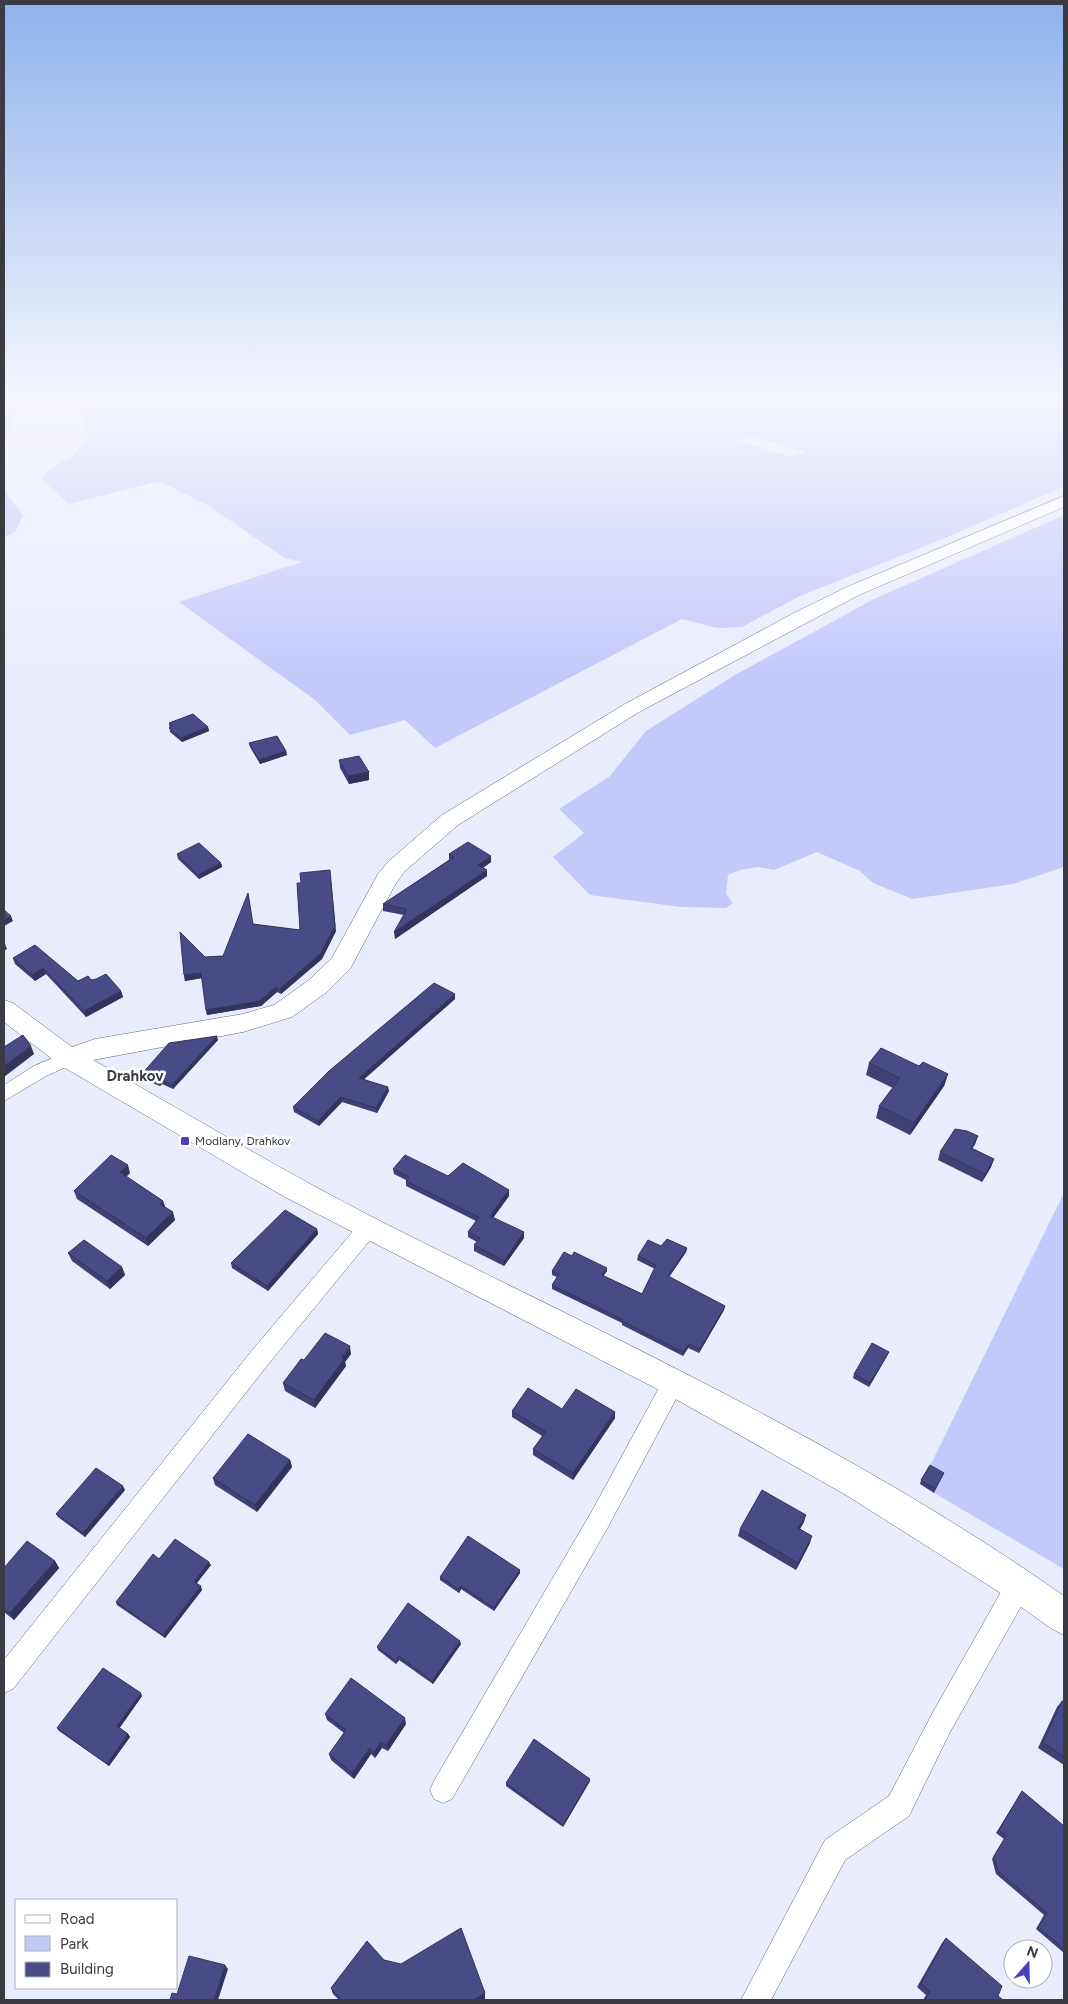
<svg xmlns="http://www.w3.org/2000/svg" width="1068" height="2004" viewBox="0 0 1068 2004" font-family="Figtree,sans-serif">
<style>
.green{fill:#c4c9fb;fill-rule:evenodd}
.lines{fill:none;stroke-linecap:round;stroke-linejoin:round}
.street-casing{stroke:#65677a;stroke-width:1}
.secondary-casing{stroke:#65677a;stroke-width:1}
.street{fill:#fff;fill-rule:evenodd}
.secondary{fill:#fff;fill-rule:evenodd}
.wall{fill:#3f4074}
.shaded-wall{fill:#33345e}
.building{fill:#494b87;stroke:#33345e}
.poi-dot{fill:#4a40b7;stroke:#fff;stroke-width:2}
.labels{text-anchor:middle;stroke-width:5;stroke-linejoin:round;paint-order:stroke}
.poi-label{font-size:12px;fill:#3a3b43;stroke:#fff;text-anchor:start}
.quarter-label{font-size:15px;font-weight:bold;fill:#3a3b43;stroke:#fff}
</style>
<rect width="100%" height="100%" fill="#e9ecfd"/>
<!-- green -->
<g class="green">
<path d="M 4,395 L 18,395 L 18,404 L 4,444 Z"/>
<path d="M 66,395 L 1064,395 L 1064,486 L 955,534 L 800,596 L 742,627 L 717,628 L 682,619 L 435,748 L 405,720 L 350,735 L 315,700 L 179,602 L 302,562 L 285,558 L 209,506 L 160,481 L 69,504 L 40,478 L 50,469 L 73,456 L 89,436 L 80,410 ZM 752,436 L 805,452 L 805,453 L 793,457 L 740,441 Z"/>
<path d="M 4,484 L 8,496 L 23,515 L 15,532 L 4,537 Z"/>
<path d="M 1064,515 L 1064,867 L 1013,884 L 912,899 L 873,883 L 860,871 L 817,852 L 774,870 L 758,867 L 740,870 L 728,875 L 726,894 L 733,903 L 726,908 L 681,907 L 590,895 L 553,857 L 584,833 L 559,809 L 609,777 L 646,731 L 735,675 L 872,600 Z"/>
<path d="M 1064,1193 L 1064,1569 L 934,1493 L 929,1468 Z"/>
</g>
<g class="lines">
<!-- street casing -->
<g class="street-casing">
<g id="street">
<path d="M 69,1051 L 75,1053 L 78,1058 L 75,1063 L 46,1076 L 4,1101 L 4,1085 L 34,1066 Z"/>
<path d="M 368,1220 L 375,1222 L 378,1228 L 375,1234 L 270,1362 L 13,1689 L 4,1693 L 4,1660 L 254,1348 L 361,1222 Z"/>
<path d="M 674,1372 L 682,1375 L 685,1382 L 608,1527 L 452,1799 L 443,1803 L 434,1799 L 430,1790 L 434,1781 L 592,1511 L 666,1375 Z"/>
<path d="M 1019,1573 L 1028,1576 L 1031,1585 L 1028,1594 L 950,1732 L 909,1816 L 845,1860 L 771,2000 L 741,2000 L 825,1840 L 889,1796 L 932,1714 L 1010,1576 Z"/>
</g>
</g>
<!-- secondary casing -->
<g class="secondary-casing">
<path id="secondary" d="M 1064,496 L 1064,507 L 859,595 L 639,712 L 458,825 L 405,871 L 396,883 L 350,969 L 327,992 L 292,1017 L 243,1032 L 93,1060 C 188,1114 282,1171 380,1221 C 612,1338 851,1446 1064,1596 L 1064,1635 L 1052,1629 L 1007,1597 L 846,1495 L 663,1392 L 283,1196 L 60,1065 L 4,1022 L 4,1000 L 13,1003 L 72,1047 L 95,1039 L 243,1014 L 274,1005 L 309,980 L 332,958 L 378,874 L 389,861 L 442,815 L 625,704 L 794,613 L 847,587 Z"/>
</g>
<!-- street -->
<use href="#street" class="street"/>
<!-- secondary -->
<use href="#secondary" class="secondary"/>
</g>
<!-- wall -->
<g class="wall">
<path d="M 169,723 L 208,727 L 209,731 L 182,742 L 170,732 Z"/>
<path d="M 249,743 L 286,751 L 287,755 L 260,764 L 250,747 Z"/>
<path d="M 339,760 L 369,772 L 369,780 L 349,784 L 340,768 Z"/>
<path d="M 177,854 L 221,863 L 222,867 L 199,879 L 178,859 Z"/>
<path d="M 449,854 L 491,862 L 483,868 L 487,876 L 395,939 L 404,915 L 383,911 L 383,904 L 449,860 Z"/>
<path d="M 253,924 L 300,930 L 336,931 L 322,959 L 281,994 L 277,992 L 261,1006 L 207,1015 L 202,978 L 185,981 L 184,975 L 205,957 L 223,956 Z"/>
<path d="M 13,958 L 78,981 L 91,980 L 121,991 L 123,997 L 86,1017 L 46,974 L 35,981 L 15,964 Z"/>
<path d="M 455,994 L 455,999 L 363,1079 L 389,1091 L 377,1113 L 342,1102 L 319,1126 L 294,1112 L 293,1107 Z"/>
<path d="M 218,1040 L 173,1089 L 162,1084 L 160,1086 L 142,1079 L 141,1075 Z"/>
<path d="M 869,1063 L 948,1074 L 944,1086 L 910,1135 L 876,1118 L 879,1106 L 893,1088 L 866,1075 Z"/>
<path d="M 978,1136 L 975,1144 L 972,1148 L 994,1159 L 991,1167 L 982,1182 L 938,1160 L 940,1152 Z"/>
<path d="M 393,1169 L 448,1176 L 509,1196 L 493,1218 L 524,1232 L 524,1238 L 504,1266 L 474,1251 L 474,1245 L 477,1242 L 468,1237 L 468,1232 L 476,1221 L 406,1186 L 406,1180 L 394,1174 Z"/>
<path d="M 130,1173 L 126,1177 L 163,1201 L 165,1207 L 175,1220 L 148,1246 L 77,1199 L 74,1191 Z"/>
<path d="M 317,1229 L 318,1234 L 268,1291 L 232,1268 L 231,1263 Z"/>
<path d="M 661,1246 L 687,1248 L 686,1252 L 669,1277 L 725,1306 L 724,1310 L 699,1353 L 688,1348 L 683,1356 L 622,1325 L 622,1323 L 552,1289 L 552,1285 L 557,1277 L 552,1275 L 552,1271 L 572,1256 L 607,1271 L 603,1276 L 642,1294 L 655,1269 L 637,1260 L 638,1256 Z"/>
<path d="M 68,1253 L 122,1267 L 125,1275 L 110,1289 L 72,1261 Z"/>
<path d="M 351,1354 L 345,1362 L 346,1366 L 315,1408 L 285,1391 L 283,1383 L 304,1360 Z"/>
<path d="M 887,1356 L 869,1387 L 853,1378 L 854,1374 Z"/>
<path d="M 562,1409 L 615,1418 L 573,1480 L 533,1455 L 533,1449 L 542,1436 L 512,1417 L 512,1411 Z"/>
<path d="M 290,1460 L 292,1467 L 257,1512 L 215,1485 L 213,1478 Z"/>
<path d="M 944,1473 L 934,1493 L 920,1484 L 921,1480 Z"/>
<path d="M 125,1490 L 85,1537 L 58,1517 L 56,1514 Z"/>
<path d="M 804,1522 L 800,1529 L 810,1543 L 796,1570 L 738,1536 L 740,1529 Z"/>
<path d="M 159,1559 L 211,1565 L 197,1583 L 202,1590 L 165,1638 L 117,1605 L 116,1602 Z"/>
<path d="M 55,1561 L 59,1568 L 14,1620 L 4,1612 L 4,1568 Z"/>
<path d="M 520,1570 L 520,1573 L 494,1611 L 461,1589 L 459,1593 L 440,1580 L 440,1577 Z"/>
<path d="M 461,1644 L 433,1684 L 399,1660 L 396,1664 L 378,1650 L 377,1647 Z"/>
<path d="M 142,1696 L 119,1728 L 128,1734 L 130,1737 L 109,1766 L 59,1731 L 57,1728 Z"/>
<path d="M 1062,1701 L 1064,1702 L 1064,1765 L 1038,1748 L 1057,1707 Z"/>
<path d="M 325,1714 L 406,1724 L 388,1751 L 382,1748 L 375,1758 L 371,1754 L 354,1779 L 331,1760 L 329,1754 L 344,1733 L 327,1720 Z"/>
<path d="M 590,1781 L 563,1827 L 506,1786 L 506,1783 Z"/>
<path d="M 1022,1791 L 1064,1826 L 1064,1953 L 1036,1929 L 1044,1915 L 996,1874 L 992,1859 L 1004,1839 L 996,1833 Z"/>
<path d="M 946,1938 L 998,1996 L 1003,2000 L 923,2000 L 926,1995 L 917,1987 L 942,1943 Z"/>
<path d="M 384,1960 L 485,1999 L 483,2000 L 339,2000 L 333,1994 L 331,1988 Z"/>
</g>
<!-- shaded-wall -->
<g class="shaded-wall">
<path d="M 208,727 L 209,731 L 182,742 L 181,738 Z"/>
<path d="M 286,751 L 287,755 L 260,764 L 259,760 Z"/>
<path d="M 369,772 L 369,780 L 349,784 L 348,776 Z"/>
<path d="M 491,856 L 491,862 L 478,871 L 478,865 Z"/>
<path d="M 221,863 L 222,867 L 199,879 L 198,875 Z"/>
<path d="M 330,870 L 336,931 L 322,959 L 281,994 L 280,989 Z"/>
<path d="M 487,870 L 487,876 L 395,939 L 394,932 Z"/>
<path d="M 11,916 L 13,921 L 4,926 L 4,920 Z"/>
<path d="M 5,944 L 7,949 L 4,951 L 4,945 Z"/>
<path d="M 43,968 L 46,974 L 35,981 L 32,975 Z"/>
<path d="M 201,973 L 202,978 L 185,981 L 184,975 Z"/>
<path d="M 276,987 L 277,992 L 261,1006 L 207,1015 L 206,1010 Z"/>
<path d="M 121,991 L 123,997 L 86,1017 L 84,1011 Z"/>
<path d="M 455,994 L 455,999 L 360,1083 L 359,1078 Z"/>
<path d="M 217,1036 L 218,1040 L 173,1089 L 172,1085 Z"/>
<path d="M 31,1046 L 34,1054 L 4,1077 L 4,1066 Z"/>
<path d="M 948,1074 L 944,1086 L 910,1135 L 914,1123 Z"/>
<path d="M 161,1080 L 162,1084 L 160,1086 L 159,1082 Z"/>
<path d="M 388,1087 L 389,1091 L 377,1113 L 376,1108 Z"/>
<path d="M 341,1097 L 342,1102 L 319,1126 L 318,1121 Z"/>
<path d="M 978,1136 L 975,1144 L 968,1156 L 971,1148 Z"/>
<path d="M 994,1159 L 991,1167 L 982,1182 L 985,1174 Z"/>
<path d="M 128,1165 L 130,1173 L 122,1180 L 120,1172 Z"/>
<path d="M 509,1190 L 509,1196 L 490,1222 L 490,1216 Z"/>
<path d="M 163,1201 L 166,1209 L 160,1204 Z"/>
<path d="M 173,1212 L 175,1220 L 148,1246 L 146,1238 Z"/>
<path d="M 317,1229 L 318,1234 L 268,1291 L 267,1286 Z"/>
<path d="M 524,1232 L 524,1238 L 504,1266 L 504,1261 Z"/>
<path d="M 687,1248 L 686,1252 L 667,1280 L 668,1276 Z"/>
<path d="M 122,1267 L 125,1275 L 110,1289 L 107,1281 Z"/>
<path d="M 607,1268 L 607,1271 L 601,1279 L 602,1275 Z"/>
<path d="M 725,1306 L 724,1310 L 699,1353 L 700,1349 Z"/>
<path d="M 689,1344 L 688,1348 L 683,1356 L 683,1352 Z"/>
<path d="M 350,1346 L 351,1354 L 345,1362 L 346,1366 L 315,1408 L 314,1400 Z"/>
<path d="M 889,1352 L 887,1356 L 869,1387 L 870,1383 Z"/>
<path d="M 615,1412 L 615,1418 L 573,1480 L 573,1473 Z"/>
<path d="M 290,1460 L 292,1467 L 257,1512 L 255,1505 Z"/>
<path d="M 123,1486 L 125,1490 L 85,1537 L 83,1533 Z"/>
<path d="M 806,1515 L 804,1522 L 796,1535 L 798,1528 Z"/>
<path d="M 812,1536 L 810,1543 L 796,1570 L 798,1563 Z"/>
<path d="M 55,1561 L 59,1568 L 14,1620 L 10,1613 Z"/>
<path d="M 209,1562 L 211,1565 L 195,1585 L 194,1582 Z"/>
<path d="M 520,1570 L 520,1573 L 494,1611 L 494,1608 Z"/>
<path d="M 201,1586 L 202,1590 L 165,1638 L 163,1635 Z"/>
<path d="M 461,1586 L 461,1589 L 459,1593 L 458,1589 Z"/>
<path d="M 460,1641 L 461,1644 L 433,1684 L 432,1681 Z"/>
<path d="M 399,1656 L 399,1660 L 396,1664 L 396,1661 Z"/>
<path d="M 141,1693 L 142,1696 L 119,1729 L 117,1726 Z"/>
<path d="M 405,1718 L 406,1724 L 388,1751 L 386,1745 Z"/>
<path d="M 128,1734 L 130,1737 L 109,1766 L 107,1764 Z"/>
<path d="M 381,1742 L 382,1748 L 375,1758 L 374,1752 Z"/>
<path d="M 370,1748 L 371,1754 L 354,1779 L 352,1773 Z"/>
<path d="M 590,1779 L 590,1781 L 563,1827 L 563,1825 Z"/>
<path d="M 225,1965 L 228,1969 L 218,2000 L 214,2000 Z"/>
<path d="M 485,1993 L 485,1999 L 483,2000 L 473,2000 Z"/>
</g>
<!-- building -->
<g class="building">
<path d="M 193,714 L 208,727 L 181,738 L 169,728 L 172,726 L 169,723 Z"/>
<path d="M 277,736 L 286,751 L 259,760 L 249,743 Z"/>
<path d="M 359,756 L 369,772 L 348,776 L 339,760 Z"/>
<path d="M 468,842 L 491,856 L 478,865 L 487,870 L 394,932 L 407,909 L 383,904 L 454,857 L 449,854 Z"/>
<path d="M 199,843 L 221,863 L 198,875 L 177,854 Z"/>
<path d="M 330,870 L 335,926 L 321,953 L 280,989 L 276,987 L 260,1001 L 206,1010 L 201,973 L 184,975 L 180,932 L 205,957 L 223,956 L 248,893 L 253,924 L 300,930 L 297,883 L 301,883 L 300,873 Z"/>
<path d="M 4,910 L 11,916 L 4,920 Z"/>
<path d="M 35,945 L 78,981 L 88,976 L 91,980 L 96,979 L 106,974 L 121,991 L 84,1011 L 43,968 L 32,975 L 13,958 Z"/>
<path d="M 434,983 L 455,994 L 359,1078 L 388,1087 L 376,1108 L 341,1097 L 318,1121 L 293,1107 L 329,1071 Z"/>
<path d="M 23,1035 L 31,1046 L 4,1066 L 4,1047 Z"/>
<path d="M 217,1036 L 172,1085 L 161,1080 L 159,1082 L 141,1075 L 169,1043 Z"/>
<path d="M 881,1048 L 919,1066 L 923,1062 L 948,1074 L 914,1123 L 879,1106 L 900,1078 L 869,1063 Z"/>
<path d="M 955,1129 L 967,1131 L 978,1136 L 971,1148 L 994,1159 L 985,1174 L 940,1152 Z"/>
<path d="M 111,1155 L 128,1165 L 120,1172 L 163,1201 L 160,1204 L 173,1212 L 146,1238 L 74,1191 Z"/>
<path d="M 405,1155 L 448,1176 L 463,1163 L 509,1190 L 490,1216 L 524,1232 L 504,1261 L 474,1245 L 480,1238 L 468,1232 L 479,1217 L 406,1181 L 409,1177 L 393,1169 Z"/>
<path d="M 285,1210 L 317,1229 L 267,1286 L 231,1263 Z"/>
<path d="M 667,1239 L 687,1248 L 668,1276 L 725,1306 L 700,1349 L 689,1344 L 683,1352 L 622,1321 L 623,1320 L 552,1285 L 559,1274 L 552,1271 L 564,1252 L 572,1256 L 574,1252 L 607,1268 L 602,1275 L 642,1294 L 656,1265 L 638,1256 L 648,1240 L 661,1246 Z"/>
<path d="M 84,1240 L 122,1267 L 107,1281 L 68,1253 Z"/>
<path d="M 325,1333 L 350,1346 L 342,1357 L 344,1359 L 314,1400 L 283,1383 L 301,1359 L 304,1360 Z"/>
<path d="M 872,1343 L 889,1352 L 870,1383 L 854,1374 Z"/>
<path d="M 528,1388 L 562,1409 L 576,1389 L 615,1412 L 573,1473 L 533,1449 L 546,1432 L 512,1411 Z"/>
<path d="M 248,1434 L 290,1460 L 255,1505 L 213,1478 Z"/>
<path d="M 930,1465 L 944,1473 L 935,1489 L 921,1480 Z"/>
<path d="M 96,1468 L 123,1486 L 83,1533 L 56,1514 Z"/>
<path d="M 762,1490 L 806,1515 L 798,1528 L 812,1536 L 798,1563 L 740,1529 Z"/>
<path d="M 468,1536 L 520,1570 L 494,1608 L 461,1586 L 458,1589 L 440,1577 Z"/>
<path d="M 175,1539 L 209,1562 L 194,1582 L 201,1586 L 163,1635 L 116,1602 L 153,1554 L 159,1559 Z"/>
<path d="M 27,1541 L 55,1561 L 10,1613 L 4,1609 L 4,1568 Z"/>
<path d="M 408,1603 L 460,1641 L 432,1681 L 399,1656 L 396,1661 L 377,1647 Z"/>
<path d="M 103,1668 L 141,1693 L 117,1726 L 128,1734 L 107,1764 L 57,1728 Z"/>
<path d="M 351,1678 L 405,1718 L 386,1745 L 381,1742 L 374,1752 L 370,1748 L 352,1773 L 329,1754 L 346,1730 L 325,1714 Z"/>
<path d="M 1062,1701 L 1064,1702 L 1064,1757 L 1043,1742 Z"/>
<path d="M 534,1739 L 590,1779 L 563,1825 L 506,1783 Z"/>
<path d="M 1022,1791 L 1064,1826 L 1064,1949 L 1038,1927 L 1047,1913 L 998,1871 L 994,1856 L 1006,1836 L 999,1830 Z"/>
<path d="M 461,1928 L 485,1993 L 473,2000 L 341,2000 L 331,1988 L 367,1941 L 384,1960 L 401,1964 Z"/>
<path d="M 946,1938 L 1002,1986 L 998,1996 L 1003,2000 L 925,2000 L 930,1991 L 921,1983 Z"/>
<path d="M 189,1956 L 225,1965 L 214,2000 L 170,2000 L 172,1993 L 177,1994 Z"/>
</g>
<!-- sky -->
<linearGradient id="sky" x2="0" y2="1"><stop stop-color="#8fb2ec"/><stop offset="0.59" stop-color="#f5f6fe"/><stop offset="1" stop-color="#f5f6fe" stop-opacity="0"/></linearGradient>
<rect width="1068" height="675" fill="url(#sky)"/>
<!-- markers -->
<rect class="poi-dot" x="180" y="1136" width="10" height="10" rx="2.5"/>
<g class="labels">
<!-- poi labels -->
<g class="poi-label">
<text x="195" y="1145">Modlany, Drahkov</text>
</g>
<!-- quarter labels -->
<g class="quarter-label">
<text x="135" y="1081">Drahkov</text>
</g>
</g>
<!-- border -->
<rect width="1068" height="2004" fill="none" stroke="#3a3b43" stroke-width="10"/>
<!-- legend -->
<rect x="15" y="1899" width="162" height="90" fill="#ffffff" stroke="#b0b1b4"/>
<rect x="25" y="1915" width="25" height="8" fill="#ffffff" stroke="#b0b1b4"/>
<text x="60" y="1924" font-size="15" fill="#3a3b43">Road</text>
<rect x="25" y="1936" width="25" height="15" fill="#c4c9fb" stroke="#b0b1b4"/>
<text x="60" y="1949" font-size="15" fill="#3a3b43">Park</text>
<rect x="25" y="1962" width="25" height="15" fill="#494b87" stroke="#b0b1b4"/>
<text x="60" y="1974" font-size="15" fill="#3a3b43">Building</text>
<!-- north arrow -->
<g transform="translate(1028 1964) rotate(20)"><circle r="24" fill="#ffffff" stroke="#b0b1b4"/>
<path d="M0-4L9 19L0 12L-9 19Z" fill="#4a40b7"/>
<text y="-8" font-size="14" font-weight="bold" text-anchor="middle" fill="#3a3b43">N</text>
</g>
</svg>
